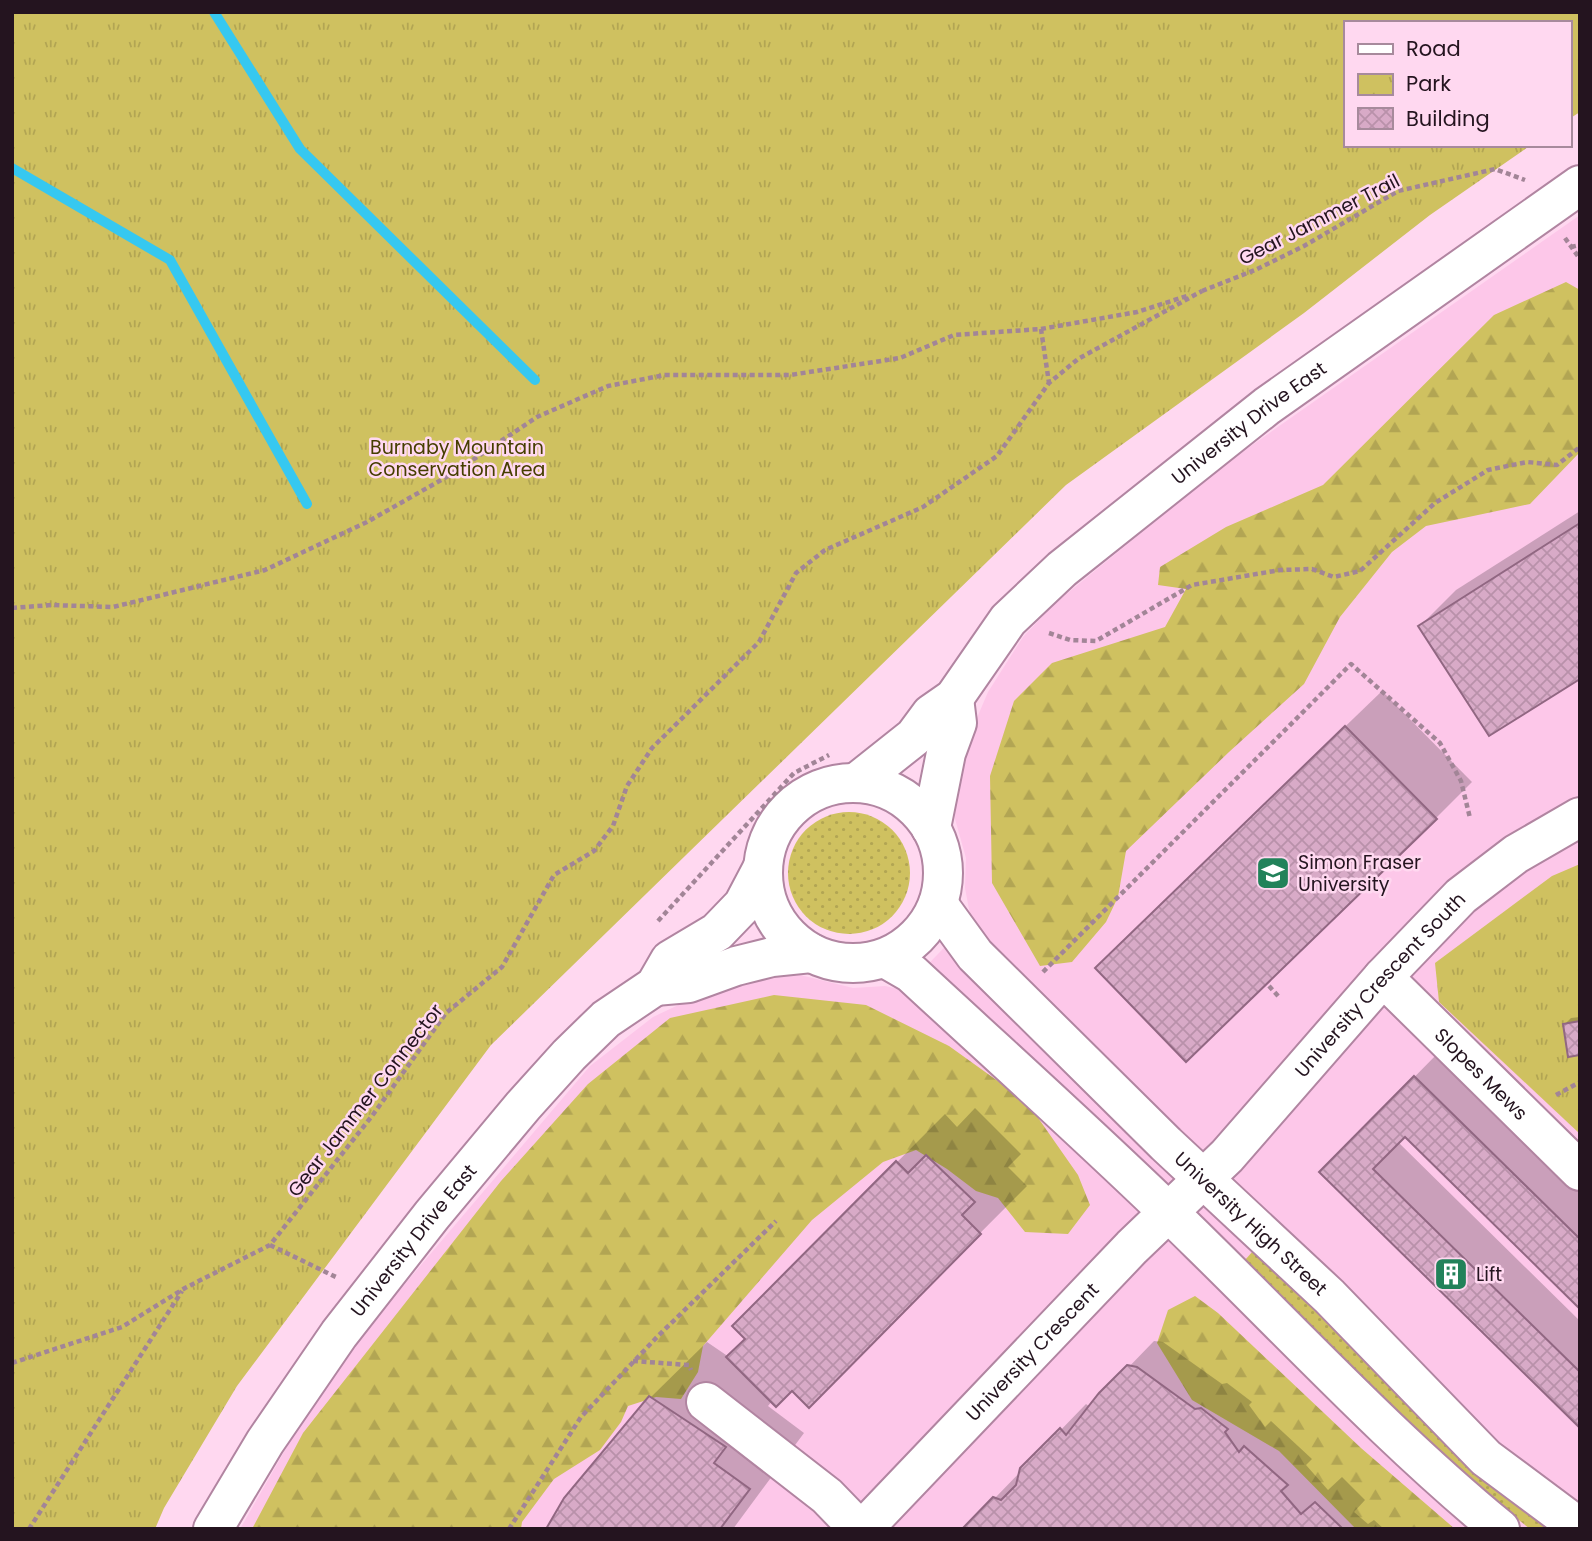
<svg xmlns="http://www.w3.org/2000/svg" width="1592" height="1541" viewBox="0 0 1592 1541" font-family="Poppins,sans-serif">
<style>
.built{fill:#fdc7e9}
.grass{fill:url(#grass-dots)}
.forest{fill:url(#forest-firs)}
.park{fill:url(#park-tufts)}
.shadow{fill:#0003}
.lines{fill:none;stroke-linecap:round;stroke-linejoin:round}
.stream{stroke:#36c8f0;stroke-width:10}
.building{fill:url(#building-cross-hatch);stroke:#916782;stroke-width:2}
.minor-casing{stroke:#b185a1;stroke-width:42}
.path{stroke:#a28597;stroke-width:4.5;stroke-dasharray:5 3.5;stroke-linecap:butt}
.minor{stroke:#fff;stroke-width:38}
.labels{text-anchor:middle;stroke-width:5;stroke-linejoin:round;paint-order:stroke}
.street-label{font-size:19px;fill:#24141f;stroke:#ffd8f0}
.park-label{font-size:19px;fill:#463e00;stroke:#ffd8f0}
.poi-label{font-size:19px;fill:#24141f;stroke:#ffd8f0;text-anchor:start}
</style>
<defs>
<pattern id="grass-dots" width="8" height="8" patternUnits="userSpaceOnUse" patternTransform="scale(1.75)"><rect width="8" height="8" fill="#cfc160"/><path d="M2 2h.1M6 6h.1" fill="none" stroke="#b2a553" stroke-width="1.8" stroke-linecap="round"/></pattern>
<pattern id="forest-firs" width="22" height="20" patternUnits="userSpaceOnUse" patternTransform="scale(1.75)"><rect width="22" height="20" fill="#cfc160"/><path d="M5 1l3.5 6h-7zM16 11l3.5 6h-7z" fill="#b2a553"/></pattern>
<pattern id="park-tufts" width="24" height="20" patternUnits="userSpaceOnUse" patternTransform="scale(1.75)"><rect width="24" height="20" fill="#cfc160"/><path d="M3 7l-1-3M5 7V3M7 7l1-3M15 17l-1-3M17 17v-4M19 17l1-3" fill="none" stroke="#b2a553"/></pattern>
<pattern id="building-cross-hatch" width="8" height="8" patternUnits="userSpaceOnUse" patternTransform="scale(1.75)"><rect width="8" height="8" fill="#d8aac7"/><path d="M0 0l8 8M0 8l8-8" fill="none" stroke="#b991aa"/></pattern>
</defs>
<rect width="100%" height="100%" fill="#ffd8f0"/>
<!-- built -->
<path class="built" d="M 1580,215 L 1580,1529 L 240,1529 L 313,1401 L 376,1318 L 590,1066 L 653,1017 L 708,991 L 763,973 L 796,974 L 853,988 L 885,986 L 903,990 L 971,920 L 965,888 L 966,858 L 955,819 L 954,789 L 965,746 L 988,692 L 1023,637 L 1053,605 L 1228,462 Z"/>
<!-- grass -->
<g class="grass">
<circle cx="849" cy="873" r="61"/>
<path d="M 1253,1251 L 1562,1529 L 1530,1529 L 1466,1478 L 1245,1265 L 1245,1260 Z"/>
</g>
<!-- forest -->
<g class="forest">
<path d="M 1566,282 L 1580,290 L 1580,452 L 1530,504 L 1426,526 L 1392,552 L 1340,617 L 1304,684 L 1229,752 L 1126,851 L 1118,897 L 1106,922 L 1072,962 L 1040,966 L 992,883 L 990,776 L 1014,701 L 1052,663 L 1165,627 L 1186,589 L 1158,585 L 1160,567 L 1226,527 L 1323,485 L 1494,315 Z"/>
<path d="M 774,995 L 866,1005 L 949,1046 L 1027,1102 L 1078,1175 L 1090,1205 L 1068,1234 L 1025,1232 L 998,1198 L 976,1191 L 947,1169 L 916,1150 L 883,1162 L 812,1220 L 703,1346 L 698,1372 L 681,1399 L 656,1397 L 628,1406 L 621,1422 L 600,1450 L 554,1479 L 522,1522 L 521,1529 L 252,1529 L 303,1433 L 501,1181 L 588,1084 L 670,1018 Z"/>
<path d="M 1195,1296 L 1218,1313 L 1361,1448 L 1455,1529 L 1356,1529 L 1279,1451 L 1192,1400 L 1157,1343 L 1168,1310 Z"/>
</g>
<!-- park -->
<g class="park">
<path d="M 12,12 L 1580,12 L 1580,112 L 1569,119 L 1569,23 L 1345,23 L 1345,145 L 1531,145 L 1430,215 L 1304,313 L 1066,485 L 491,1045 L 237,1386 L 164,1508 L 155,1529 L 12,1529 Z"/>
<path d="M 1580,864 L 1580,1134 L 1439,1002 L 1435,963 L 1552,876 Z"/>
</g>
<!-- shadow -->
<g class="shadow">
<path d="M 1580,511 L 1580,677 L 1420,626 L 1456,590 Z"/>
<path d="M 1382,691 L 1472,782 L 1436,818 L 1133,931 Z"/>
<path d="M 1580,1017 L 1580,1053 L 1565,1024 L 1571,1018 Z"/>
<path d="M 1440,1051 L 1580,1188 L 1580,1307 L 1405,1135 L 1398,1142 L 1580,1321 L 1580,1426 L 1321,1172 Z"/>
<path d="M 975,1108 L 1021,1154 L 1008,1167 L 1027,1186 L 809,1405 L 792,1388 L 772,1401 L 768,1406 L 804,1433 L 733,1529 L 548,1529 L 650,1398 L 707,1342 L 729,1357 L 747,1339 L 734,1326 L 945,1114 L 957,1127 Z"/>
<path d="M 1154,1341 L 1163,1342 L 1222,1384 L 1227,1383 L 1252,1402 L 1249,1405 L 1265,1427 L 1271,1421 L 1312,1459 L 1306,1465 L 1328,1490 L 1342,1477 L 1365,1500 L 1354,1512 L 1368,1524 L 1374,1520 L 1384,1529 L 1141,1529 L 994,1499 L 1086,1404 L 1090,1407 Z"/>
</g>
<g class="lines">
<!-- stream -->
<g class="stream">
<path d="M 214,12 L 300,149 L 535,380"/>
<path d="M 12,168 L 170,260 L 307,504"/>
</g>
</g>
<!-- building -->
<g class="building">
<path d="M 1580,523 L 1580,679 L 1489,736 L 1418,626 Z"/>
<path d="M 1345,726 L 1437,819 L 1186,1062 L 1095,968 Z"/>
<path d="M 1580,1021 L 1580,1055 L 1568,1057 L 1563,1024 Z"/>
<path d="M 1414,1076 L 1580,1239 L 1580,1309 L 1405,1137 L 1373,1169 L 1580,1372 L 1580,1428 L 1319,1172 Z"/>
<path d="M 926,1155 L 975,1202 L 962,1215 L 981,1234 L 809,1408 L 792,1391 L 776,1407 L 726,1357 L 745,1339 L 732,1326 L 896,1161 L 908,1173 Z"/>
<path d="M 1127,1365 L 1137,1367 L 1195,1409 L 1201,1408 L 1228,1429 L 1225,1432 L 1239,1452 L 1244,1446 L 1288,1485 L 1281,1491 L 1301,1514 L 1315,1502 L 1341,1527 L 1339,1529 L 962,1529 L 993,1497 L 1001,1500 L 1016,1485 L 1020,1468 L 1060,1428 L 1066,1435 L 1099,1393 Z"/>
<path d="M 649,1396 L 726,1447 L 714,1463 L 750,1489 L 720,1529 L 546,1529 L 564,1498 Z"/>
</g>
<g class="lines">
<!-- minor casing -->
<g class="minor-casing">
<g id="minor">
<path id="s1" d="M 856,783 L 914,737 L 931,714 L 954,698 L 1008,620 L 1062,569 L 1267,406 L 1580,185"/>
<circle cx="853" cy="873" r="90"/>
<path d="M 931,828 L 946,753 L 957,723 L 954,698"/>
<path id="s2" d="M 938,904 L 975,955 L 1166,1144 L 1329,1296 L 1486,1458 L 1580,1528"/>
<path d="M 885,958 L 911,973 C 1008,1063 1107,1151 1201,1244 C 1299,1340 1394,1442 1500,1529"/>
<path id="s3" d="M 1383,977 L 1580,1171"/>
<path d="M 655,986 L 689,983 L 736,966 L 772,957 L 811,953"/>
<path d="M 706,1402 L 827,1496 L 859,1529"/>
<path id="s4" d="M 213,1529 L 265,1442 L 339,1334 L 432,1215 L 523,1106 L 569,1055 L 606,1019 L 655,986 L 670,960 L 717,932 L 743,905 L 763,867"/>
<path id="s5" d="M 863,1529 L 1132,1247 L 1227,1156 L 1383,977 L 1461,896 L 1516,854 L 1580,817"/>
</g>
</g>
<!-- path -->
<g class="path">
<path d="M 1565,238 L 1580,259"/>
<path d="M 1571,247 L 1580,245"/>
<path d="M 1202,291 L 1255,270 L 1304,246 L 1398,191 L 1495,169 L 1525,180"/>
<path d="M 1041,329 L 1049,383"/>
<path d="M 12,608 L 51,605 L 113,607 L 265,570 L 367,522 L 450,475 L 537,417 L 608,386 L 665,375 L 790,375 L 900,358 L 954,335 L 1041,329 L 1137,312 L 1190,295"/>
<path d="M 1049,633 L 1070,640 L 1096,641 L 1192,585 L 1280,570 L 1312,569 L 1334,577 L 1360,571 L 1435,503 L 1488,470 L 1527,462 L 1557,465 L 1580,447"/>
<path d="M 658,921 L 794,773 L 829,755"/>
<path d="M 1043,972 L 1351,664 L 1440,743 L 1461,781 L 1470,818"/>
<path d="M 1269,986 L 1279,997"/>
<path d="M 1556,1095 L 1580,1082"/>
<path d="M 270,1245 L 338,1278"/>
<path d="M 633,1361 L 689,1365 L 691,1370"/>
<path d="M 12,1363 L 122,1327 L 185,1288 L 270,1245 L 372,1116 L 446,1013 L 502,967 L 554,875 L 594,851 L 613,826 L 627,786 L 652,748 L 759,642 L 796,573 L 825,550 L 923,507 L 997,456 L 1049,383 L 1078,359 L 1202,291"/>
<path d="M 29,1529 L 182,1291"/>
<path d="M 509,1529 L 581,1417 L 658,1336 L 776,1221"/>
</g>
<!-- minor -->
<use href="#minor" class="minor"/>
</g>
<!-- icons -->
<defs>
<g id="university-square" transform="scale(1.75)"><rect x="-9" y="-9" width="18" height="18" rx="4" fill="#22825a" stroke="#ffd8f0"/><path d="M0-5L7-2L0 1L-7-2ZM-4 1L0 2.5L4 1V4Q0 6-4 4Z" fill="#fff"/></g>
<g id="building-square" transform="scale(1.75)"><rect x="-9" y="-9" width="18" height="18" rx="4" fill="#22825a" stroke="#ffd8f0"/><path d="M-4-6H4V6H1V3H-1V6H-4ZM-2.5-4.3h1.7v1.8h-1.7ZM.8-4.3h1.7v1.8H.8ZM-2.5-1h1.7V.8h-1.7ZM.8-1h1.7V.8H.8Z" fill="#fff"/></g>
</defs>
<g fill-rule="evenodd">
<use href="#university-square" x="1273" y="873"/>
<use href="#building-square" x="1451" y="1274"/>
</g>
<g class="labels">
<!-- street labels -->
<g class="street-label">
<text transform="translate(1319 219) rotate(-27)" y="7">Gear Jammer Trail</text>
<text dy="7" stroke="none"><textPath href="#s1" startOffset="537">University Drive East</textPath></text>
<text dy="7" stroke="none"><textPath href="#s5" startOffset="751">University Crescent South</textPath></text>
<text dy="7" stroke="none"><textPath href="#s3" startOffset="138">Slopes Mews</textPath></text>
<text transform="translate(365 1100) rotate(-52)" y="7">Gear Jammer Connector</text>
<text dy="7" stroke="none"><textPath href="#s2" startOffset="448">University High Street</textPath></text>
<text dy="7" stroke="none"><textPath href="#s4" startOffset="352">University Drive East</textPath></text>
<text dy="7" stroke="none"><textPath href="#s5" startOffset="245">University Crescent</textPath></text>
</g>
<!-- park labels -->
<g class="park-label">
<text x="457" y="454">Burnaby Mountain<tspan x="457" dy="22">Conservation Area</tspan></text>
</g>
<!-- poi labels -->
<g class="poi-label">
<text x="1298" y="869">Simon Fraser<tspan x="1298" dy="22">University</tspan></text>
<text x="1476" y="1281">Lift</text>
</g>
</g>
<!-- border -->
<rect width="1592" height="1541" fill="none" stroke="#24141f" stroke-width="28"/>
<!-- legend -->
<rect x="1344" y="21" width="228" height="126" fill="#ffd8f0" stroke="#a78a9c" stroke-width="2"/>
<rect x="1358" y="44" width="35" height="10" fill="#ffffff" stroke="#a78a9c" stroke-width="2"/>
<text x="1406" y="56" font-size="21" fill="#24141f">Road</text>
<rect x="1358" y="74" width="35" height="21" fill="url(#park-tufts)" stroke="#a78a9c" stroke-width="2"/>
<text x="1406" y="91" font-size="21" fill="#24141f">Park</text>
<rect x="1358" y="108" width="35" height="21" fill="url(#building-cross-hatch)" stroke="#a78a9c" stroke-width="2"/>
<text x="1406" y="126" font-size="21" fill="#24141f">Building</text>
</svg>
